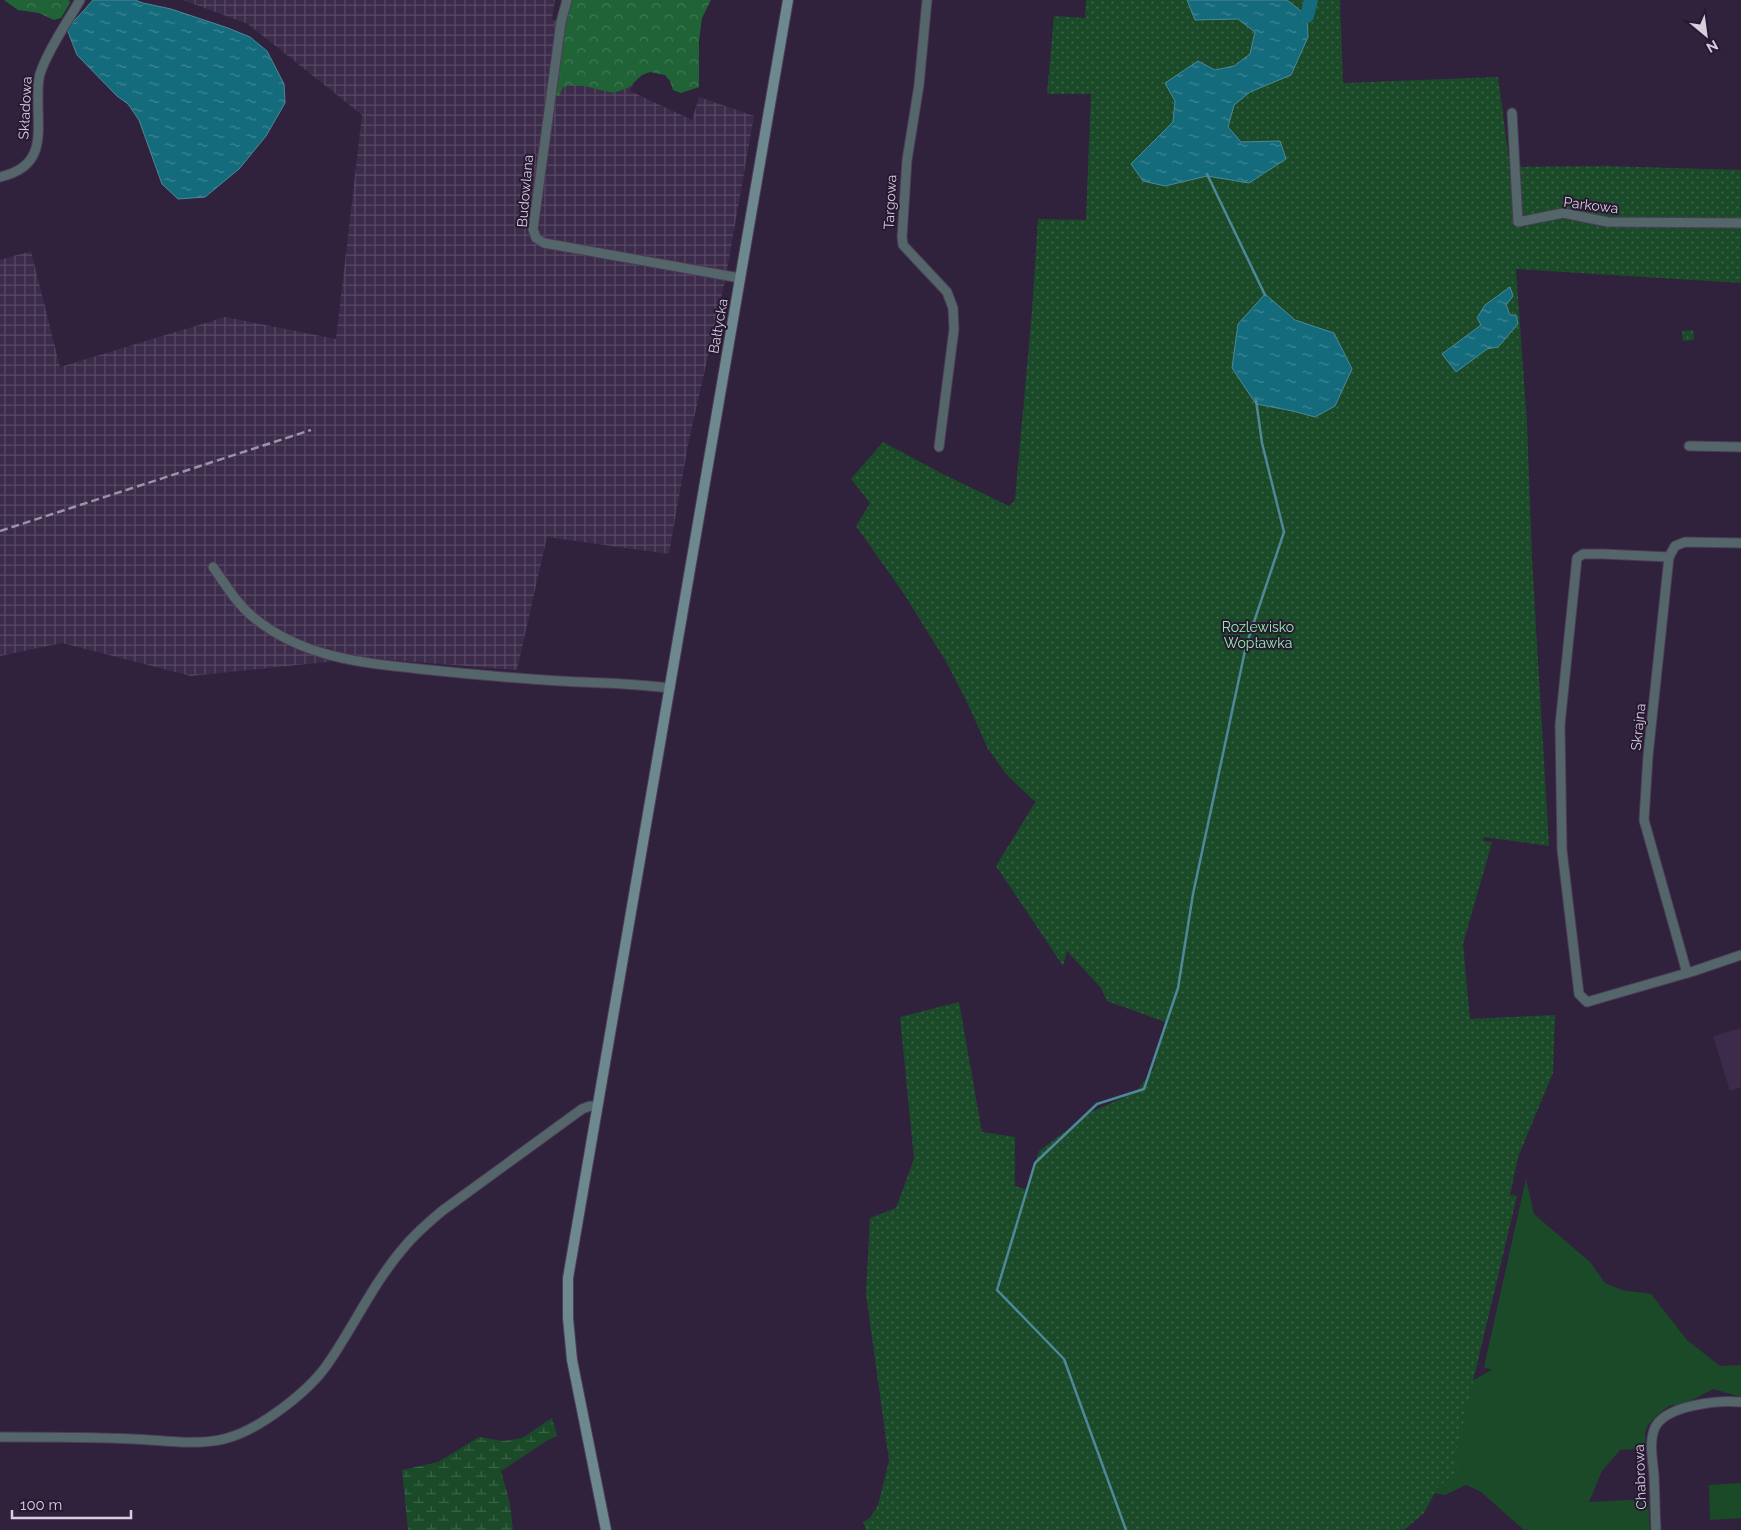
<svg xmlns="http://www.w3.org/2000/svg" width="1741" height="1530" viewBox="0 0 1741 1530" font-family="Raleway,sans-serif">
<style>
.built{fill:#3c2b4a}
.industrial{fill:url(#industrial-grid)}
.grass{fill:#1b4a29}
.forest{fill:url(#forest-crowns)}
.wetland{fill:url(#wetland-marsh)}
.park{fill:url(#park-dots)}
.water{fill:url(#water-ripples);stroke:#4e8899}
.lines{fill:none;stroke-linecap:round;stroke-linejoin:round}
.stream{stroke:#4e8899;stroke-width:2.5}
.river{stroke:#146b7b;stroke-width:14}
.street-casing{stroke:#4b3d56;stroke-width:11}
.secondary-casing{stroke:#4b3d56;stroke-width:12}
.street{stroke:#55666a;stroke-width:9}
.secondary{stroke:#6d888f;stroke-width:10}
.rail{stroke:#9d93a7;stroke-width:2.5;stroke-dasharray:8 4;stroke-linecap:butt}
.labels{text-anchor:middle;stroke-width:4;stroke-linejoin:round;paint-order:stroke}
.street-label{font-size:14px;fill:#d6cdde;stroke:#261931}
.park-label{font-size:14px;fill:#94efaa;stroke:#261931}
</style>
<defs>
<pattern id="industrial-grid" width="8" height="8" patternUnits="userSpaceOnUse" patternTransform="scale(1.25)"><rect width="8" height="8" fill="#3c2b4a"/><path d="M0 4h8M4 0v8" fill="none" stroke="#574964"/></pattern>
<pattern id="forest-crowns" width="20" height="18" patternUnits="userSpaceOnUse" patternTransform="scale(1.25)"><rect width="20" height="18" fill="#206336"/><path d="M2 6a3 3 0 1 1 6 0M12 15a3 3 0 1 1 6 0" fill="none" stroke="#407853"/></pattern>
<pattern id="wetland-marsh" width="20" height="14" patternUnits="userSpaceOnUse" patternTransform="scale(1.25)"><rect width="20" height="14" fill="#1b4a29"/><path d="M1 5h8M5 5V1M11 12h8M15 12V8" fill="none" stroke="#3b6348"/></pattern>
<pattern id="park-dots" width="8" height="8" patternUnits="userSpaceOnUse" patternTransform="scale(1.25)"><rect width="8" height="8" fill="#1b4a29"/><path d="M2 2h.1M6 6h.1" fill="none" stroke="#3b6348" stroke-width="1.8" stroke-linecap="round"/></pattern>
<pattern id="water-ripples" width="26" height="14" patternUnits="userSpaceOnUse" patternTransform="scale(1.25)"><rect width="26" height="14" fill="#146b7b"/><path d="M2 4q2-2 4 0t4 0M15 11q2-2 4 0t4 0" fill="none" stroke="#418693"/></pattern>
</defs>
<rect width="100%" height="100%" fill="#30223c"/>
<!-- built -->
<path class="built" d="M 1741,1028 L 1741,1087 L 1730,1091 L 1713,1036 Z"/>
<!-- industrial -->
<path class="industrial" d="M 183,0 L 555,0 L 552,19 L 639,71 L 630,91 L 692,120 L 699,97 L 754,116 L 726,276 L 688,445 L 669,554 L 547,537 L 517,670 L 365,658 L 191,676 L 62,643 L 0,656 L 0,260 L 31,251 L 60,367 L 225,317 L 336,339 L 362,115 L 248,24 Z"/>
<!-- grass -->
<g class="grass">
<path d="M 1526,1179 L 1534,1214 L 1590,1262 L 1605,1283 L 1622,1290 L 1651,1294 L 1687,1340 L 1720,1366 L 1741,1365 L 1741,1397 L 1713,1389 L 1684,1404 L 1669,1406 L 1657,1415 L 1648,1425 L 1645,1433 L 1646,1448 L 1620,1450 L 1602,1471 L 1589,1502 L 1648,1499 L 1650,1530 L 1524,1530 L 1481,1492 L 1466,1485 L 1445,1495 L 1415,1490 L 1466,1384 L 1492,1370 L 1484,1367 Z"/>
<path d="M 1741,1483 L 1741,1518 L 1710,1520 L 1709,1485 Z"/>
</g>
<!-- forest -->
<g class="forest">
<path d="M 4,0 L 69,0 L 70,3 L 61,18 L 54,20 L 39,13 L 18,10 Z"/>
<path d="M 571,0 L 711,0 L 702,18 L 699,41 L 699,87 L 681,93 L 673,90 L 670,81 L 665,75 L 650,72 L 642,75 L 628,88 L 613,93 L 584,86 L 573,85 L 563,87 L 559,96 L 552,96 L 563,30 Z"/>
</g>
<!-- wetland -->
<path class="wetland" d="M 552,1418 L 557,1436 L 548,1440 L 501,1471 L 510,1504 L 513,1529 L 512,1530 L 408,1530 L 402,1470 L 438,1462 L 479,1437 L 503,1441 L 522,1438 Z"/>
<!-- park -->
<g class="park">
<path d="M 1086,0 L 1340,0 L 1343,83 L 1498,77 L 1510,167 L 1604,166 L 1741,170 L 1741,283 L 1516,269 L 1527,423 L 1532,559 L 1549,846 L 1484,837 L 1483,841 L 1492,842 L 1463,944 L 1470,1019 L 1555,1015 L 1553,1073 L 1518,1157 L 1510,1195 L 1517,1196 L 1456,1453 L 1457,1472 L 1438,1487 L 1424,1513 L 1404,1530 L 866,1530 L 863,1522 L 870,1518 L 878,1505 L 889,1461 L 866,1294 L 870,1218 L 896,1208 L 914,1159 L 900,1017 L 959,1002 L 982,1132 L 1015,1137 L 1015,1186 L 1027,1190 L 1039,1151 L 1091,1112 L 1136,1092 L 1153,1070 L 1165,1022 L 1107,1001 L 1101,988 L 1067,951 L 1063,966 L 996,866 L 1036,801 L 1033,800 L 1007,775 L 988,749 L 967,702 L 945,660 L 904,594 L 856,526 L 870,503 L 851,479 L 883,442 L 941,473 L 1009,506 L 1015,500 L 1032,311 L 1038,219 L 1086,220 L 1091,94 L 1047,94 L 1054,16 L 1085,18 Z"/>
<path d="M 1693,330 L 1694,340 L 1683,341 L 1682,331 Z"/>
</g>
<!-- water -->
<g class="water">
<path d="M 93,0 L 135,0 L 143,3 L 171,9 L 228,28 L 250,37 L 267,51 L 284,84 L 285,103 L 266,136 L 239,169 L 205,197 L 178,199 L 162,184 L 139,120 L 128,104 L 117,96 L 77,55 L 67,29 Z"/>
<path d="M 1187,0 L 1287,0 L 1307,16 L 1308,37 L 1291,75 L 1250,92 L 1234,105 L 1228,127 L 1241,142 L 1280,141 L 1286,159 L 1249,183 L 1207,176 L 1165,186 L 1143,181 L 1131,164 L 1173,122 L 1175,101 L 1165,83 L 1198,61 L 1215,70 L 1234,66 L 1250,54 L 1255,32 L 1238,19 L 1195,20 Z"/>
<path d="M 1510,287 L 1513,296 L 1506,305 L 1510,315 L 1516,315 L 1518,324 L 1498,347 L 1487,349 L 1456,372 L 1442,354 L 1481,325 L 1477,318 L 1485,305 Z"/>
<path d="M 1265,294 L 1295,320 L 1334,333 L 1352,369 L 1335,406 L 1315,417 L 1293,411 L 1256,404 L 1232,368 L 1238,324 Z"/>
</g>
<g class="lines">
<!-- stream -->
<g class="stream">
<path d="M 1207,174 L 1265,295"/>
<path d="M 1126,1530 L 1064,1359 L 997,1290 L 1035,1163 L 1097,1104 L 1144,1089 L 1178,988 L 1193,894 L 1246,646 L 1284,532 L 1262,443 L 1256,400"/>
</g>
<!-- river -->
<path class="river" d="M 1307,16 L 1311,0"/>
<!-- street casing -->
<g class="street-casing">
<g id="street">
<path d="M 567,0 L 561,22 L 533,229 L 536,238 L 544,243 L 740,278"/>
<path d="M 927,0 L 919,85 L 907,160 L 902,237 L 903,245 L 947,292 L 953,308 L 954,329 L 939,447"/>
<path d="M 1512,113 L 1518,222 L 1563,213 L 1608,222 L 1741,223"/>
<path d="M 0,177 C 48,166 37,132 38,94 C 38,86 38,78 41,71 C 50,46 67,23 80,0"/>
<path d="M 1689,446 L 1741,447"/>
<path d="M 1669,557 L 1603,554 L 1583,554 L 1577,558 L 1560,725 L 1562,850 L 1579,994 L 1587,1002 L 1694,971 L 1741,955"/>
<path d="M 213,567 C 225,584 237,604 253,617 C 301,657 361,663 420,669 C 467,674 513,678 560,681 C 597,683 634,683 670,688"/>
<path d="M 1687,973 L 1644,820 L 1648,756 L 1669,557 L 1675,546 L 1685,542 L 1741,543"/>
<path d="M 0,1437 C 44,1437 89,1437 133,1439 C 162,1440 194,1446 224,1439 C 258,1431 310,1391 329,1362 C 355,1324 375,1280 406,1245 C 417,1232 429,1222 442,1211 L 582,1109 L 590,1106 L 597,1107"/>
<path d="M 1656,1530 C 1655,1512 1655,1494 1654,1476 C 1653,1462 1649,1444 1654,1430 C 1662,1405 1719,1400 1741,1402"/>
</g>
</g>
<!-- secondary casing -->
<g class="secondary-casing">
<path id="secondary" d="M 606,1530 L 572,1360 L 568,1318 L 568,1278 L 788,0"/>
</g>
<!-- street -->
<use href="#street" class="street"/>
<!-- secondary -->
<use href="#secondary" class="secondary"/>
<!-- rail -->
<path class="rail" d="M 0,531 L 311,430"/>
</g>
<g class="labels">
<!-- street labels -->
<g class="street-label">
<text transform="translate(25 108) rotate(-87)" y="5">Składowa</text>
<text transform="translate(525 191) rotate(-85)" y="5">Budowlana</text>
<text transform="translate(890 202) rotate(-87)" y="5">Targowa</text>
<text transform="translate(1591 205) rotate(7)" y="5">Parkowa</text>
<text transform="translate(718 326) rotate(-80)" y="5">Bałtycka</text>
<text transform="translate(1638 727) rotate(-84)" y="5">Skrajna</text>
<text transform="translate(1640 1477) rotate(-92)" y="5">Chabrowa</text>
</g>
<!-- park labels -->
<g class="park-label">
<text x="1258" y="632">Rozlewisko<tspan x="1258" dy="16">Wopławka</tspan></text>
</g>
</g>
<!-- north arrow -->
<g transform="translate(1706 35) rotate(151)" stroke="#261931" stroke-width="4" paint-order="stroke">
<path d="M0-4L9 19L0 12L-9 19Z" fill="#d6cdde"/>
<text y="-8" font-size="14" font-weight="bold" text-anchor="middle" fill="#d6cdde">N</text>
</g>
<!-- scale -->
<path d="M12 1510v8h119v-8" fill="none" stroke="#d6cdde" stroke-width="2.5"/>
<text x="20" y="1510" font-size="15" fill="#d6cdde" stroke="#261931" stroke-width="4" paint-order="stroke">100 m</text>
</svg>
